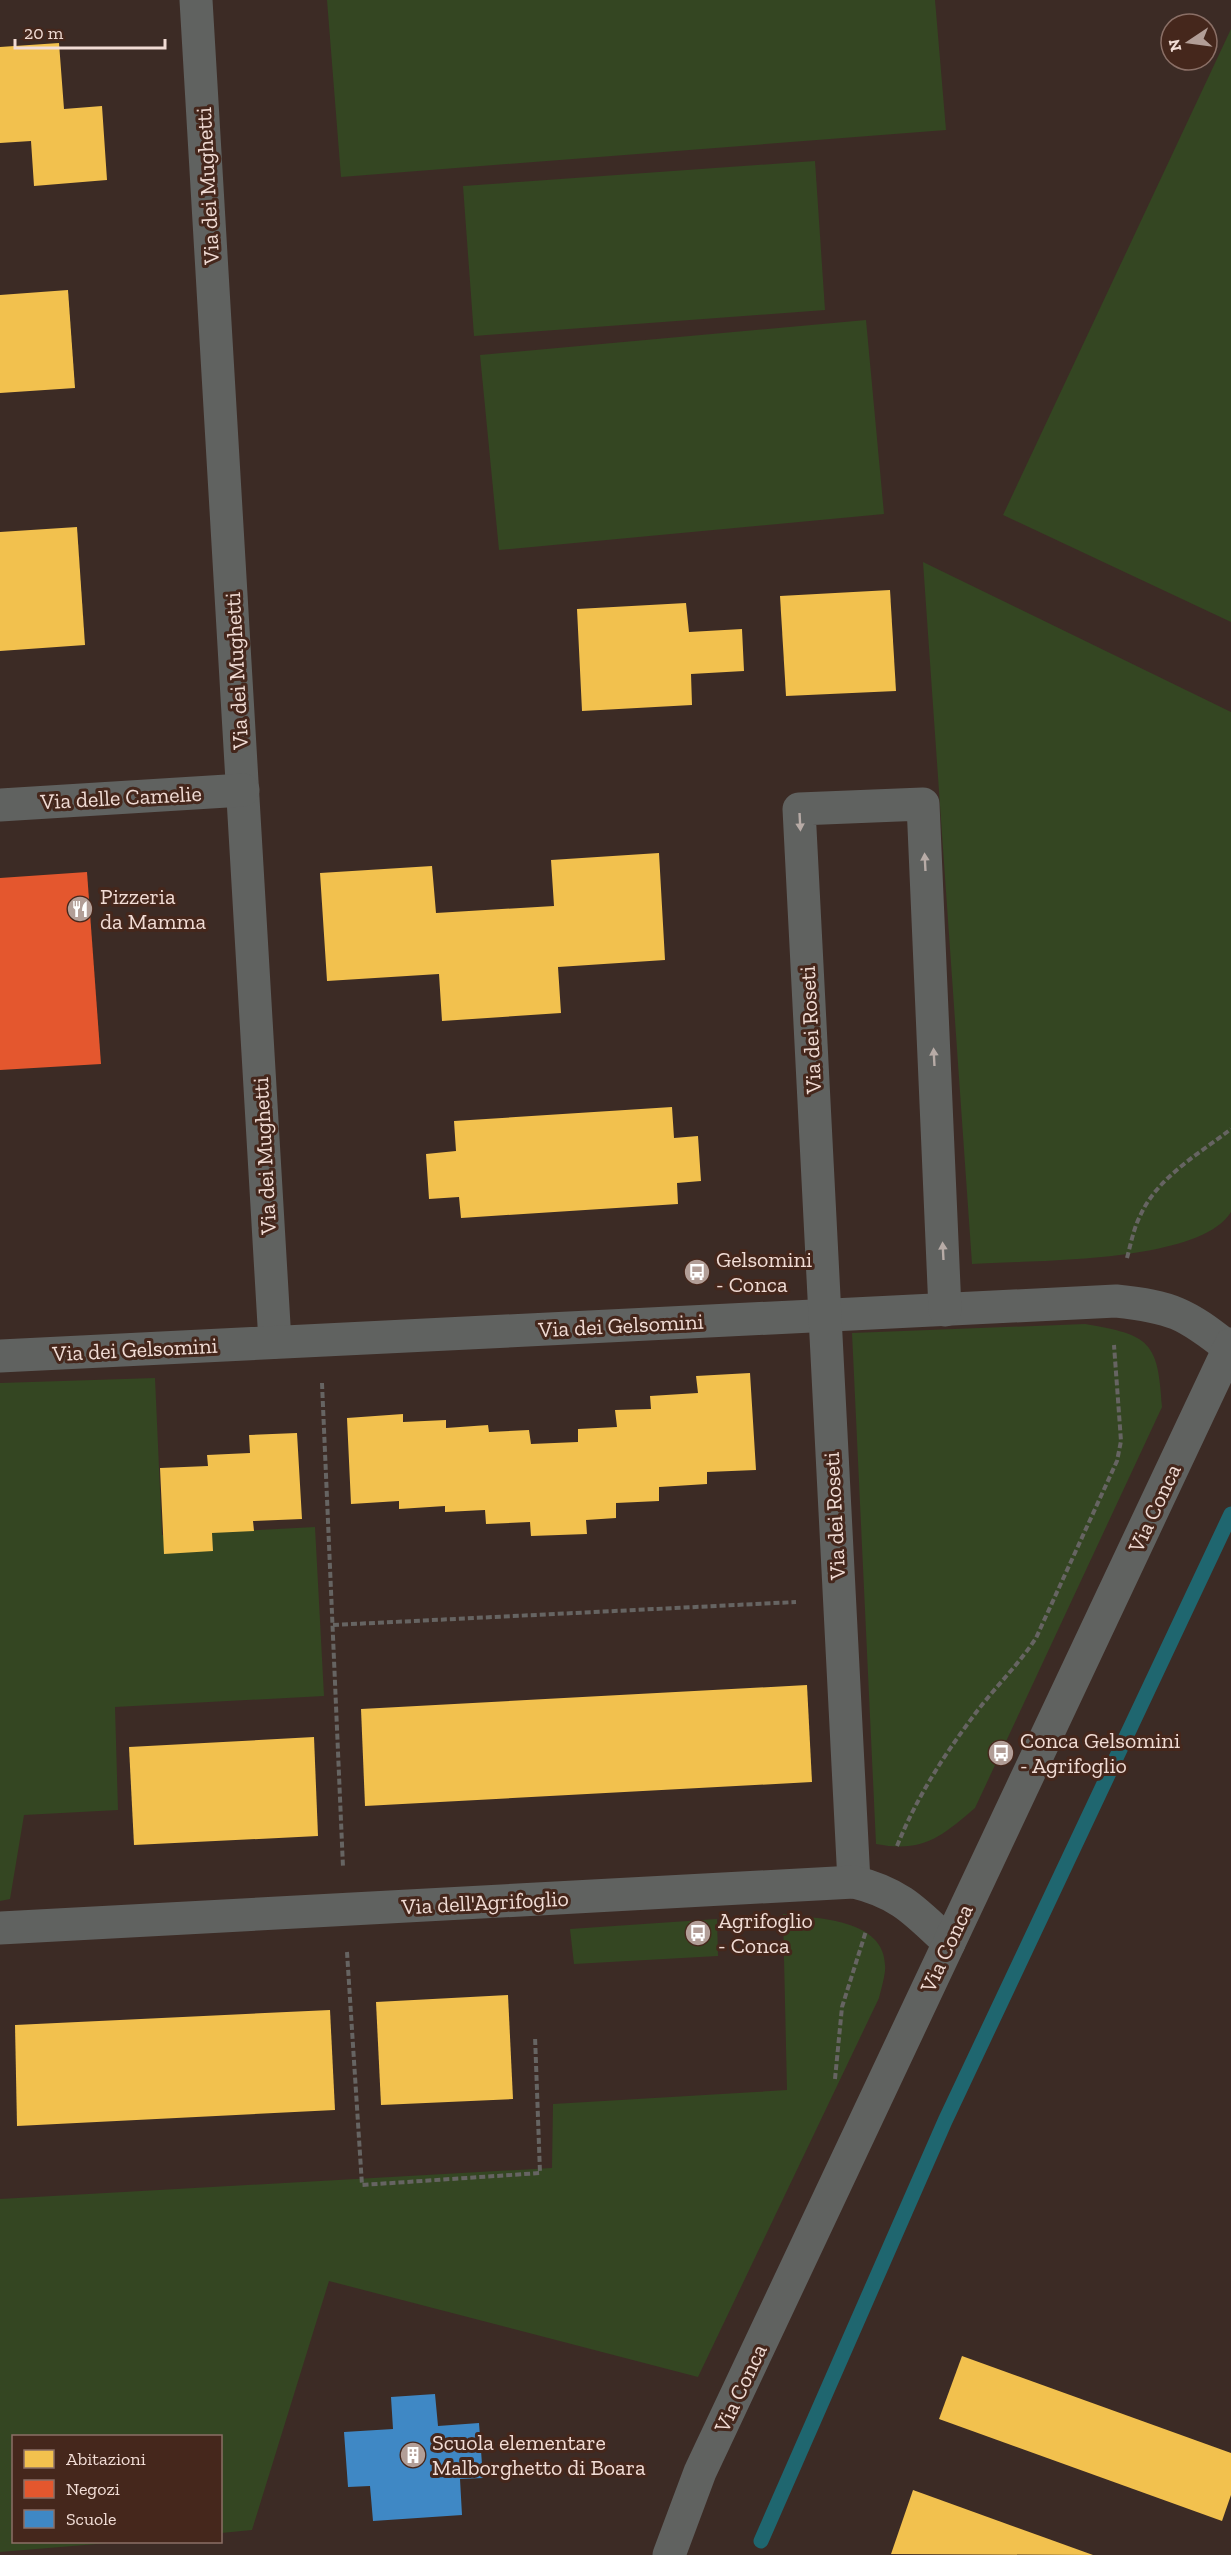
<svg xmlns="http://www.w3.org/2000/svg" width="1231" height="2555" viewBox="0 0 1231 2555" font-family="'Zilla Slab',serif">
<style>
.green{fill:#344622}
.homes{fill:#f2c14e}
.shops{fill:#e4572e}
.schools{fill:#3f88c5}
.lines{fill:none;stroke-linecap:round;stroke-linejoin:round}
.stream{stroke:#1f666f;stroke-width:15}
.path{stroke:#666462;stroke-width:4;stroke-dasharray:6 3;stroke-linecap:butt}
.minor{stroke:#606260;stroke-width:33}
.oneway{fill:#b7aba6}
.labels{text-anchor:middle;stroke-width:6;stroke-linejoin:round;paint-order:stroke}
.street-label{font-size:22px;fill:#f1dcd5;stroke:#45271c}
.poi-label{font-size:22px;fill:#f1dcd5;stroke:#45271c;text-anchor:start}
</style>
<rect width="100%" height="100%" fill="#3c2b25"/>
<!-- green -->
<g class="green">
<path d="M 327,0 L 935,0 L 946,130 L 341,177 Z"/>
<path d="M 1231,29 L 1231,622 L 1003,515 Z"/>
<path d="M 815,161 L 825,310 L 474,336 L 463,186 Z"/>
<path d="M 866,320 L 884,514 L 499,550 L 480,355 Z"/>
<path d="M 923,562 L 1231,712 L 1231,1212 C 1199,1264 1030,1260 972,1264 Z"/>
<path d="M 1085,1324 C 1150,1335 1158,1341 1162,1407 L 975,1808 C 941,1837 923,1853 876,1844 L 852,1333 Z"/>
<path d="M 155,1378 L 162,1535 L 315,1527 L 324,1696 L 115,1707 L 118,1810 L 24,1815 L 10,1899 L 0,1901 L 0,1383 Z"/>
<path d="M 783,1914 C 818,1919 889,1918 885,1971 C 884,1980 881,1989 879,1998 L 698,2377 L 329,2281 L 252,2530 L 221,2533 L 220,2436 L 14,2436 L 14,2542 L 121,2542 L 0,2552 L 0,2199 L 552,2168 L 553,2104 L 787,2090 Z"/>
<path d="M 717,1919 L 718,1956 L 574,1964 L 570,1929 Z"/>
</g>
<!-- homes -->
<g class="homes">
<path d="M 59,43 L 64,109 L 102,106 L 107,180 L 34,186 L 31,141 L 0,143 L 0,47 Z"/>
<path d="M 68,290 L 75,388 L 0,393 L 0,295 Z"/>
<path d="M 77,527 L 85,645 L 0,651 L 0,532 Z"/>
<path d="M 890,590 L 896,691 L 786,696 L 780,596 Z"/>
<path d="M 686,603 L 689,632 L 742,629 L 744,671 L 691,674 L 692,705 L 582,711 L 577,609 Z"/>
<path d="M 659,853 L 665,960 L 558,967 L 561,1013 L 442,1021 L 439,974 L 327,981 L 320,873 L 432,866 L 436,913 L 554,906 L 551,860 Z"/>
<path d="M 672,1107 L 674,1138 L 698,1136 L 701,1181 L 677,1183 L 678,1204 L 461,1218 L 459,1197 L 429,1199 L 426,1154 L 456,1151 L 454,1121 Z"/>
<path d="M 750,1373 L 756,1470 L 707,1472 L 707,1484 L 659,1487 L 659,1501 L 616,1503 L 616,1518 L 586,1520 L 587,1534 L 531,1536 L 530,1522 L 486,1524 L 485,1510 L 445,1512 L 445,1506 L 399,1509 L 399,1501 L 351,1504 L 347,1418 L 403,1414 L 403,1422 L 446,1420 L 446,1428 L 488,1425 L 489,1432 L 529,1430 L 531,1444 L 578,1442 L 578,1429 L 617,1427 L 615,1410 L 651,1409 L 650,1396 L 698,1393 L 696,1376 Z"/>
<path d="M 297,1433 L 302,1519 L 253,1521 L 254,1531 L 212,1533 L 213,1551 L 164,1554 L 160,1468 L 208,1466 L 207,1455 L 250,1453 L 249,1435 Z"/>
<path d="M 807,1685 L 812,1782 L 365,1806 L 361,1709 Z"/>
<path d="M 314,1737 L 318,1836 L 134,1845 L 129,1747 Z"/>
<path d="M 508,1995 L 513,2099 L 381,2105 L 376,2002 Z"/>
<path d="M 330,2010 L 335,2110 L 17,2126 L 15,2025 Z"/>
<path d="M 962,2356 L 1231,2453 L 1231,2495 L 1222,2521 L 939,2419 Z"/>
<path d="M 913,2490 L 1093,2555 L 891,2554 Z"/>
</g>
<!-- shops -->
<path class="shops" d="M 87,872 L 101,1064 L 0,1070 L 0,878 Z"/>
<!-- schools -->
<path class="schools" d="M 435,2394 L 438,2426 L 479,2423 L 483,2478 L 460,2479 L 462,2515 L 373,2521 L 370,2486 L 348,2487 L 344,2432 L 393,2429 L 391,2397 Z"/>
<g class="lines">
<!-- stream -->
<path class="stream" d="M 761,2541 L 945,2121 L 1231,1514"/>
<!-- path -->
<g class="path">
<path d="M 1127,1258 C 1131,1243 1134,1227 1141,1214 C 1158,1177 1200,1153 1231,1129"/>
<path d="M 322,1383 L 343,1867"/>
<path d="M 333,1625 L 796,1602"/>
<path d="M 897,1846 C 916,1799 942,1758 972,1718 C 992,1690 1017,1667 1036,1638 L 1117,1461 L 1121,1441 L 1114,1345"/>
<path d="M 347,1952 L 362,2185 L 540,2173 L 535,2036"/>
<path d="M 835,2079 L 842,2007 L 866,1931"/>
</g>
<!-- minor -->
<g class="minor">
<path d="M 196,0 L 275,1342"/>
<path d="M 0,805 L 243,790"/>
<path d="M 0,1356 L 1116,1301 C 1172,1307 1185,1313 1229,1348"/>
<path d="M 854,1882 L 799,809 L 923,804 L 945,1310"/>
<path d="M 0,1928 L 854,1882 C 900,1893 916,1912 949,1943"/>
<path d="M 669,2555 L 700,2472 L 1231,1344"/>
</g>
</g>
<!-- one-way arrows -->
<defs><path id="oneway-solid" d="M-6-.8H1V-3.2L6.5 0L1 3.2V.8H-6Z" transform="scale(1.5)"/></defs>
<g class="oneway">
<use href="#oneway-solid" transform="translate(800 822) rotate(87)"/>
<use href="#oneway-solid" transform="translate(925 862) rotate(-93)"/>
<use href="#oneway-solid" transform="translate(934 1057) rotate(-93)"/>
<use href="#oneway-solid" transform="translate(943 1251) rotate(-93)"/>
</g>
<!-- icons -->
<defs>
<g id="restaurant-disc" transform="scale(1.35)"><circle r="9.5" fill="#b29e97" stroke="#45271c"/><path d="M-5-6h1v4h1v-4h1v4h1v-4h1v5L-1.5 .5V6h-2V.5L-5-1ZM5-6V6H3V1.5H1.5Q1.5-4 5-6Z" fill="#fff"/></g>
<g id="bus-disc" transform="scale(1.35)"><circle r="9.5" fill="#b29e97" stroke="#45271c"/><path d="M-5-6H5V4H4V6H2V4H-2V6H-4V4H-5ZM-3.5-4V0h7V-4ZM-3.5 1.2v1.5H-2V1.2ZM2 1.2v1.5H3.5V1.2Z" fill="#fff"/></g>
<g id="building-disc" transform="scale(1.35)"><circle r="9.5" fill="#b29e97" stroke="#45271c"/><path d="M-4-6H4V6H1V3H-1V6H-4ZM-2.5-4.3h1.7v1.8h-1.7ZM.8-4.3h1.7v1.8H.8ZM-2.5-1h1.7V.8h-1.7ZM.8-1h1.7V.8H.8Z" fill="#fff"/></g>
</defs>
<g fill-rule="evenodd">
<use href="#restaurant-disc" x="80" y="909"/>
<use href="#bus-disc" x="697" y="1272"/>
<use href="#bus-disc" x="1001" y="1753"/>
<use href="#bus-disc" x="698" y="1933"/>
<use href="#building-disc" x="413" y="2455"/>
</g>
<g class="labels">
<!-- street labels -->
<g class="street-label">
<text transform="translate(207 186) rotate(-93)" y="8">Via dei Mughetti</text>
<text transform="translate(236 671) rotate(-93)" y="8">Via dei Mughetti</text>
<text transform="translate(121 797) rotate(-3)" y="8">Via delle Camelie</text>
<text transform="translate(810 1030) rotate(-93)" y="8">Via dei Roseti</text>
<text transform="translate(264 1156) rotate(-93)" y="8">Via dei Mughetti</text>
<text transform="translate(621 1325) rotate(-3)" y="8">Via dei Gelsomini</text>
<text transform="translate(135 1349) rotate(-3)" y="8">Via dei Gelsomini</text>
<text transform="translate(1154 1508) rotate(-65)" y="8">Via Conca</text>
<text transform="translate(834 1516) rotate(-93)" y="8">Via dei Roseti</text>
<text transform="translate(485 1902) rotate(-3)" y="8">Via dell'Agrifoglio</text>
<text transform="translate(946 1948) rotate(-65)" y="8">Via Conca</text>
<text transform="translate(740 2388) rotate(-65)" y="8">Via Conca</text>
</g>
<!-- poi labels -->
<g class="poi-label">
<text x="100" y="904">Pizzeria<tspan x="100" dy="25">da Mamma</tspan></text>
<text x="716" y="1267">Gelsomini<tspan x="716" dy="25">- Conca</tspan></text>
<text x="1020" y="1748">Conca Gelsomini<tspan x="1020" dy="25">- Agrifoglio</tspan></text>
<text x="718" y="1928">Agrifoglio<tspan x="718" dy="25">- Conca</tspan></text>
<text x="432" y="2450">Scuola elementare<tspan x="432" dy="25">Malborghetto di Boara</tspan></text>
</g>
</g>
<!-- legend -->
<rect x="12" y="2435" width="210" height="108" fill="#45271c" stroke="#8a6f66" stroke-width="1.5"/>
<rect x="24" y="2450" width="30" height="18" fill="#f2c14e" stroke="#8a6f66" stroke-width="1.5"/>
<text x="66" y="2465" font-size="18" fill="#f1dcd5">Abitazioni</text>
<rect x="24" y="2480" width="30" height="18" fill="#e4572e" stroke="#8a6f66" stroke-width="1.5"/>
<text x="66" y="2495" font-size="18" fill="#f1dcd5">Negozi</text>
<rect x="24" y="2510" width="30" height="18" fill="#3f88c5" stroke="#8a6f66" stroke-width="1.5"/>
<text x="66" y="2525" font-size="18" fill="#f1dcd5">Scuole</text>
<!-- north arrow -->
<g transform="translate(1189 42) rotate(257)"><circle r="28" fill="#45271c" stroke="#8a6f66" stroke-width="1.5"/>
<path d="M0-4.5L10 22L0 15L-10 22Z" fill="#b29e97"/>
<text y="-9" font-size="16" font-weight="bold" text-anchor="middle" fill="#f1dcd5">N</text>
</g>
<!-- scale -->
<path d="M15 39v9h150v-9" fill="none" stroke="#f1dcd5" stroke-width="3"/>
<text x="24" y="39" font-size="18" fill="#f1dcd5" stroke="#45271c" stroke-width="4.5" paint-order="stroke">20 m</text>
</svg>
